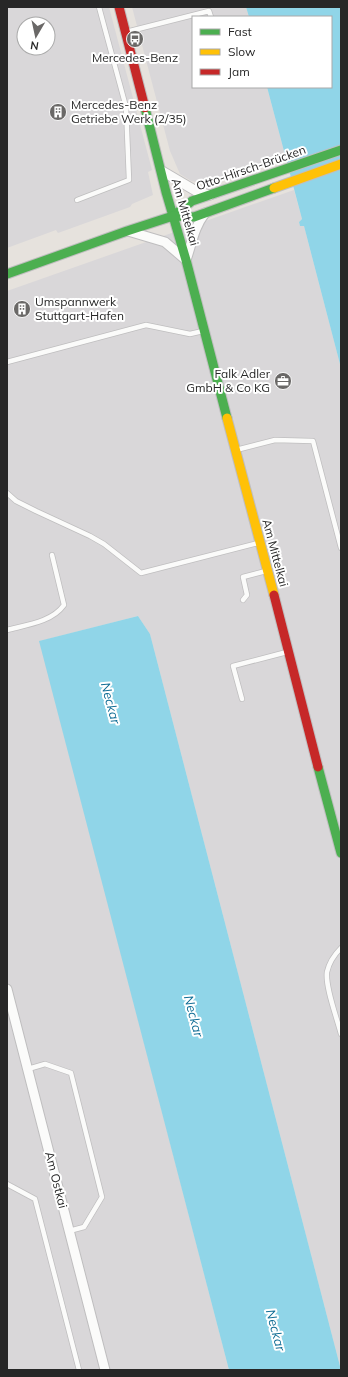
<svg xmlns="http://www.w3.org/2000/svg" width="348" height="1377" viewBox="0 0 348 1377" font-family="Mulish,sans-serif">
<style>
.industrial{fill:#d9d7d9;fill-rule:evenodd}
.water{fill:#90d5e8}
.lines{fill:none;stroke-linecap:round;stroke-linejoin:round}
.lane-casing{stroke:#bfbebf;stroke-width:6}
.street-casing{stroke:#bfbebf;stroke-width:11}
.fast-casing{stroke:#bfbebf;stroke-width:11}
.slow-casing{stroke:#bfbebf;stroke-width:11}
.jam-casing{stroke:#bfbebf;stroke-width:11}
.lane{stroke:#fbfbfa;stroke-width:4.5}
.street{stroke:#fbfbfa;stroke-width:9}
.fast{stroke:#4caf50;stroke-width:9}
.slow{stroke:#ffc107;stroke-width:9}
.jam{stroke:#c62828;stroke-width:9}
.labels{text-anchor:middle;stroke-width:4;stroke-linejoin:round;paint-order:stroke}
.poi-label{font-size:12px;fill:#272727;stroke:#fff;text-anchor:start}
.street-label{font-size:12px;fill:#272727;stroke:#fff}
.water-label{font-size:13px;font-style:italic;fill:#0e6c94;stroke:#fff}
</style>
<rect width="100%" height="100%" fill="#e6e2dd"/>
<!-- industrial -->
<g class="industrial">
<path d="M 7,7 L 109,7 L 152,170 L 148,172 L 153,195 L 132,204 L 130,207 L 58,233 L 56,230 L 7,248 ZM 24,24 L 48,24 L 48,48 L 24,48 Z"/>
<path d="M 132,7 L 246,7 L 249,17 L 193,17 L 193,87 L 267,87 L 285,155 L 209,184 L 191,181 L 180,174 L 170,151 Z"/>
<path d="M 294,190 L 302,219 L 299,222 L 300,226 L 304,226 L 341,368 L 341,1370 L 150,634 L 138,616 L 40,641 L 229,1370 L 7,1370 L 7,291 Z"/>
</g>
<!-- water -->
<g class="water">
<path d="M 246,7 L 341,7 L 341,368 L 304,226 L 300,226 L 299,222 L 302,219 L 267,87 L 331,87 L 331,17 L 249,17 Z"/>
<path d="M 138,616 L 150,634 L 341,1370 L 229,1370 L 39,641 Z"/>
</g>
<g class="lines">
<!-- lane casing -->
<g class="lane-casing">
<g id="lane">
<path d="M 126,32 L 209,11 L 211,17"/>
<path d="M 77,200 L 129,180 L 126,107 L 99,7"/>
<path d="M 7,362 L 146,325 L 190,334 L 203,331"/>
<path d="M 236,450 L 275,440 L 313,441 L 341,548"/>
<path d="M 7,493 L 16,501 L 36,511 L 90,536 L 104,544 L 141,573 L 258,543"/>
<path d="M 243,600 L 247,595 L 243,577 L 266,571"/>
<path d="M 7,630 C 26,625 52,622 64,605 L 52,555"/>
<path d="M 242,699 L 233,666 L 287,652"/>
<path d="M 341,948 C 335,954 329,963 327,972 C 325,987 337,1018 341,1034"/>
<path d="M 28,1069 L 45,1064 L 71,1073 L 102,1197 L 84,1227 L 69,1231"/>
<path d="M 7,1184 L 35,1199 L 79,1370"/>
</g>
</g>
<!-- street casing -->
<g class="street-casing">
<g id="street">
<path d="M 162,171 L 196,191 L 210,195"/>
<path d="M 128,231 L 165,242 L 186,260 C 192,243 194,227 205,213"/>
<path d="M 7,989 L 105,1370"/>
</g>
</g>
<!-- fast casing -->
<g class="fast-casing">
<g id="fast">
<path d="M 145,108 L 166,192 L 186,260 L 227,418"/>
<path d="M 173,216 L 192,201 L 341,150"/>
<path d="M 7,274 L 127,231 L 173,216 L 194,217 L 274,188"/>
<path d="M 318,767 L 341,853"/>
</g>
</g>
<!-- slow casing -->
<g class="slow-casing">
<g id="slow">
<path d="M 274,188 L 341,164"/>
<path d="M 227,418 L 274,595"/>
</g>
</g>
<!-- jam casing -->
<g class="jam-casing">
<g id="jam">
<path d="M 119,7 L 145,108"/>
<path d="M 274,595 L 318,767"/>
</g>
</g>
<!-- lane -->
<use href="#lane" class="lane"/>
<!-- street -->
<use href="#street" class="street"/>
<!-- fast -->
<use href="#fast" class="fast"/>
<!-- slow -->
<use href="#slow" class="slow"/>
<!-- jam -->
<use href="#jam" class="jam"/>
</g>
<!-- icons -->
<defs>
<g id="bus-disc" transform="scale(0.9)"><circle r="9.5" fill="#6a6867" stroke="#fff"/><path d="M-5-6H5V4H4V6H2V4H-2V6H-4V4H-5ZM-3.5-4V0h7V-4ZM-3.5 1.2v1.5H-2V1.2ZM2 1.2v1.5H3.5V1.2Z" fill="#fff"/></g>
<g id="building-disc" transform="scale(0.9)"><circle r="9.5" fill="#6a6867" stroke="#fff"/><path d="M-4-6H4V6H1V3H-1V6H-4ZM-2.5-4.3h1.7v1.8h-1.7ZM.8-4.3h1.7v1.8H.8ZM-2.5-1h1.7V.8h-1.7ZM.8-1h1.7V.8H.8Z" fill="#fff"/></g>
<g id="office-disc" transform="scale(0.9)"><circle r="9.5" fill="#6a6867" stroke="#fff"/><path d="M-6-3h4V-5.5h4V-3h4V5H-6ZM-1-4.5V-3h2v-1.5ZM-6 0V1H6V0Z" fill="#fff"/></g>
</defs>
<g fill-rule="evenodd">
<use href="#bus-disc" x="135" y="39"/>
<use href="#building-disc" x="58" y="112"/>
<use href="#building-disc" x="22" y="309"/>
<use href="#office-disc" x="283" y="381"/>
</g>
<g class="labels">
<!-- poi labels -->
<g class="poi-label">
<text x="135" y="62" text-anchor="middle">Mercedes-Benz</text>
<text x="71" y="109">Mercedes-Benz<tspan x="71" dy="14">Getriebe Werk (2/35)</tspan></text>
<text x="35" y="306">Umspannwerk<tspan x="35" dy="14">Stuttgart-Hafen</tspan></text>
<text x="270" y="378" text-anchor="end">Falk Adler<tspan x="270" dy="14">GmbH &amp; Co KG</tspan></text>
</g>
<!-- street labels -->
<g class="street-label">
<text transform="translate(251 168) rotate(-19)" y="4">Otto-Hirsch-Brücken</text>
<text transform="translate(185 212) rotate(74)" y="4">Am Mittelkai</text>
<text transform="translate(275 553) rotate(75)" y="4">Am Mittelkai</text>
<text transform="translate(56 1180) rotate(76)" y="4">Am Ostkai</text>
</g>
<!-- water labels -->
<g class="water-label">
<text transform="translate(111 703) rotate(75)" y="5">Neckar</text>
<text transform="translate(194 1016) rotate(75)" y="5">Neckar</text>
<text transform="translate(276 1330) rotate(75)" y="5">Neckar</text>
</g>
</g>
<!-- border -->
<rect width="348" height="1377" fill="none" stroke="#272727" stroke-width="16"/>
<!-- legend -->
<rect x="192" y="16" width="140" height="72" fill="#ffffff" stroke="#a9a9a9"/>
<rect x="200" y="29" width="20" height="6" fill="#4caf50" stroke="#a9a9a9"/>
<text x="228" y="36" font-size="12" fill="#272727">Fast</text>
<rect x="200" y="49" width="20" height="6" fill="#ffc107" stroke="#a9a9a9"/>
<text x="228" y="56" font-size="12" fill="#272727">Slow</text>
<rect x="200" y="69" width="20" height="6" fill="#c62828" stroke="#a9a9a9"/>
<text x="228" y="76" font-size="12" fill="#272727">Jam</text>
<!-- north arrow -->
<g transform="translate(36 36) rotate(189)"><circle r="19" fill="#ffffff" stroke="#a9a9a9"/>
<path d="M0-3L7 15L0 10L-7 15Z" fill="#6a6867"/>
<text y="-6" font-size="11" font-weight="bold" text-anchor="middle" fill="#272727">N</text>
</g>
</svg>
